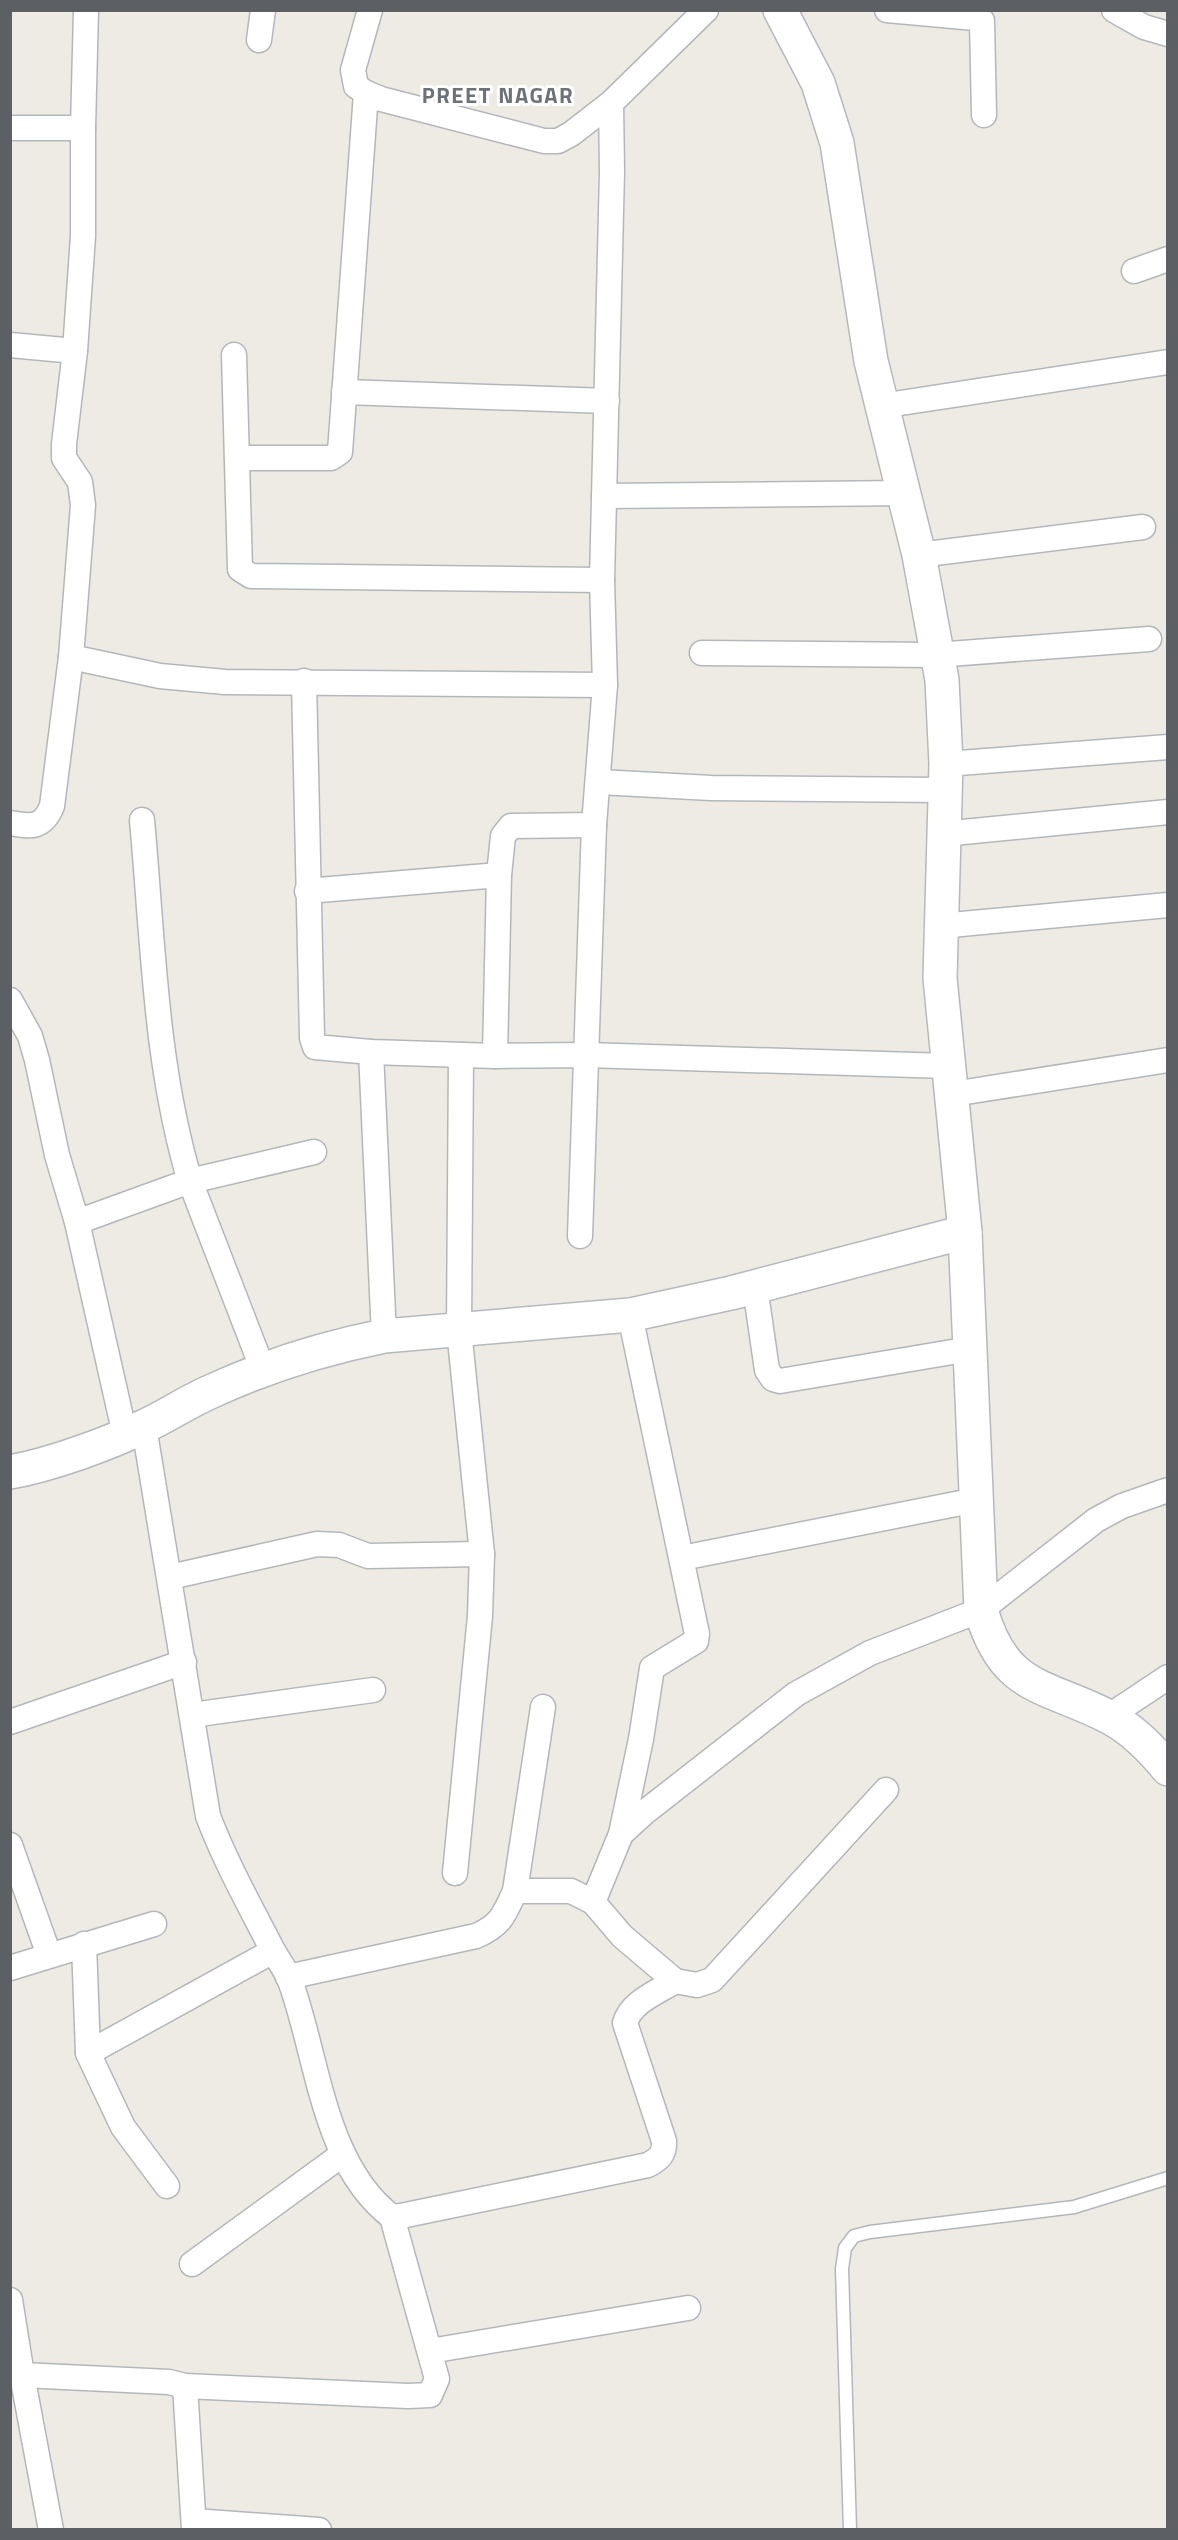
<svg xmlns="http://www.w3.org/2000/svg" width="1178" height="2540" viewBox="0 0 1178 2540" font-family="'Titillium Web',sans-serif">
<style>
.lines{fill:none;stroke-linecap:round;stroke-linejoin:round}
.lane-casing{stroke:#b4b7ba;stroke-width:15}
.street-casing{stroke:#b4b7ba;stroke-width:27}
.secondary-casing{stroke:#b5b9bd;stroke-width:36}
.lane{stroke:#fff;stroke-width:12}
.street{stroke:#fff;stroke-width:24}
.secondary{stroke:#fff;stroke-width:33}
.labels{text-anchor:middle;stroke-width:6;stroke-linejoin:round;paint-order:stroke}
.district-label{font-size:22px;font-weight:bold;letter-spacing:1.5px;fill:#6d7276;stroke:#fff}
</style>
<rect width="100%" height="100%" fill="#eeebe4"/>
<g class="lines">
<!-- lane casing -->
<g class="lane-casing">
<path id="lane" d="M 850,2530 L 842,2269 L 845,2248 L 854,2236 L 870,2232 L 1074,2207 L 1168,2178"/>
</g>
<!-- street casing -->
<g class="street-casing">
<g id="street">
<path d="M 370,10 L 353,70 L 356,86 L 366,93 L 381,99 L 544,141 L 558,141 L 571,134 L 611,103 L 706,10"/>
<path d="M 887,10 L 975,18 L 982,21 L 984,115"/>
<path d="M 1114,10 L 1144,27 L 1168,34"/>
<path d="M 259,40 L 263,10"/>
<path d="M 10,128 L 83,128"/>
<path d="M 1134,271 L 1168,259"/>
<path d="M 10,345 L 75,351"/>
<path d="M 234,355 L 240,569 L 251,576 L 602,580"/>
<path d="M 344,392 L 607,401"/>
<path d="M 881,406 L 1168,362"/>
<path d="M 237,458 L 331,458 L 340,452 L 366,93"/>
<path d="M 604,496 L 904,493"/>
<path d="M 919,555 L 1143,527"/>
<path d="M 702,653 L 936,655 L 1149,639"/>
<path d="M 71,657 L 160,676 L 225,682 L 605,685"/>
<path d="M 304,681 L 312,1038 L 315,1047 L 371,1052 L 495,1056 L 586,1055 L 947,1066"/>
<path d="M 946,764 L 1168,747"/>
<path d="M 599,782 L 711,788 L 945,790"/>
<path d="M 142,820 C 153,940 155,1065 190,1181 L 263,1370"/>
<path d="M 10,823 C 32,827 43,828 52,806 L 71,657 L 83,505 L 80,482 L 64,458 L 64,444 L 75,351 L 83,236 L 83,128 L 86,10"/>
<path d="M 943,834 L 1168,812"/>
<path d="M 307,891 L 499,875"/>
<path d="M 940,926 L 1168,905"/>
<path d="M 10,1000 L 30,1036 L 37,1060 L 57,1155 L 77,1222 L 125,1435"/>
<path d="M 371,1052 L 384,1336"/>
<path d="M 495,1056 L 499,875 L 503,836 L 511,826 L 594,825"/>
<path d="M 953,1094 L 1168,1060"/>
<path d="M 77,1222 L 190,1181 L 314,1152"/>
<path d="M 580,1236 L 594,825 L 605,685 L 602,580 L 612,171 L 611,103"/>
<path d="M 755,1287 L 767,1370 L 773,1379 L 780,1381 L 970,1349"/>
<path d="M 630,1315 L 697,1634 L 696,1641 L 652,1668 L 641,1739 L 621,1834 L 593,1902 L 622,1936 L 675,1981 L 697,1985 L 712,1980 L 886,1790"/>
<path d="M 144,1427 L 208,1816 C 225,1861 249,1904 271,1947 C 276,1957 284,1967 289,1978 C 318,2054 322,2164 392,2217 L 401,2216 L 648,2165 C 659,2159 665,2154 664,2141 L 625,2023 C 631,2002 656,1993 675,1981"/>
<path d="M 682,1558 L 976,1500"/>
<path d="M 170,1577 L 317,1544 L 339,1545 L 368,1556 L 482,1554"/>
<path d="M 192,1715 L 373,1690"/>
<path d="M 1108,1717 L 1168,1677"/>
<path d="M 10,1722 L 184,1662"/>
<path d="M 621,1834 L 645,1812 L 796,1694 L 870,1653 L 981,1610 L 1096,1520 L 1122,1506 L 1168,1490"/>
<path d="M 10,1845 L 49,1955"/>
<path d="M 455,1873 L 480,1616 L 482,1554 L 459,1330 L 461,1055"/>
<path d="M 515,1891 L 543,1707"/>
<path d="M 84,1944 L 88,2053 L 123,2127 L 167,2186"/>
<path d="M 10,1968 L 154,1924"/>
<path d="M 288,1977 L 476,1936 C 501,1925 504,1915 515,1891 L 571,1891 L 593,1902"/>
<path d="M 88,2053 L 273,1951"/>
<path d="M 192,2264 L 343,2154"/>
<path d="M 10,2300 L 22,2375 L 51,2530"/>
<path d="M 430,2351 L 688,2308"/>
<path d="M 22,2375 L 169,2382 L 185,2386 L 408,2396 L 430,2395 L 437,2379 L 392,2217"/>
<path d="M 185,2386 L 194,2530"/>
<path d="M 194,2521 L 319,2530"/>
</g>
</g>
<!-- secondary casing -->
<g class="secondary-casing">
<g id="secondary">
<path d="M 780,10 L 818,83 L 837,143 L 871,361 L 919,555 L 942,680 L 946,764 L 940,978 L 965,1232 L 981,1610 C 1004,1691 1045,1684 1109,1717 C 1132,1729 1151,1748 1168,1769"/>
<path d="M 10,1472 C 50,1465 108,1444 145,1426 C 167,1416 187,1402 210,1392 C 266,1366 324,1348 384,1336 L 630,1315 L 731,1293 L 965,1232"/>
</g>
</g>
<!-- lane -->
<use href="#lane" class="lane"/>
<!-- street -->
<use href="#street" class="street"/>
<!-- secondary -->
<use href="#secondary" class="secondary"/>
</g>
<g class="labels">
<!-- district labels -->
<g class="district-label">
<text x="498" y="103">PREET NAGAR</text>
</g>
</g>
<!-- border -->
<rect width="1178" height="2540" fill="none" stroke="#5c6064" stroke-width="24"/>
</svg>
